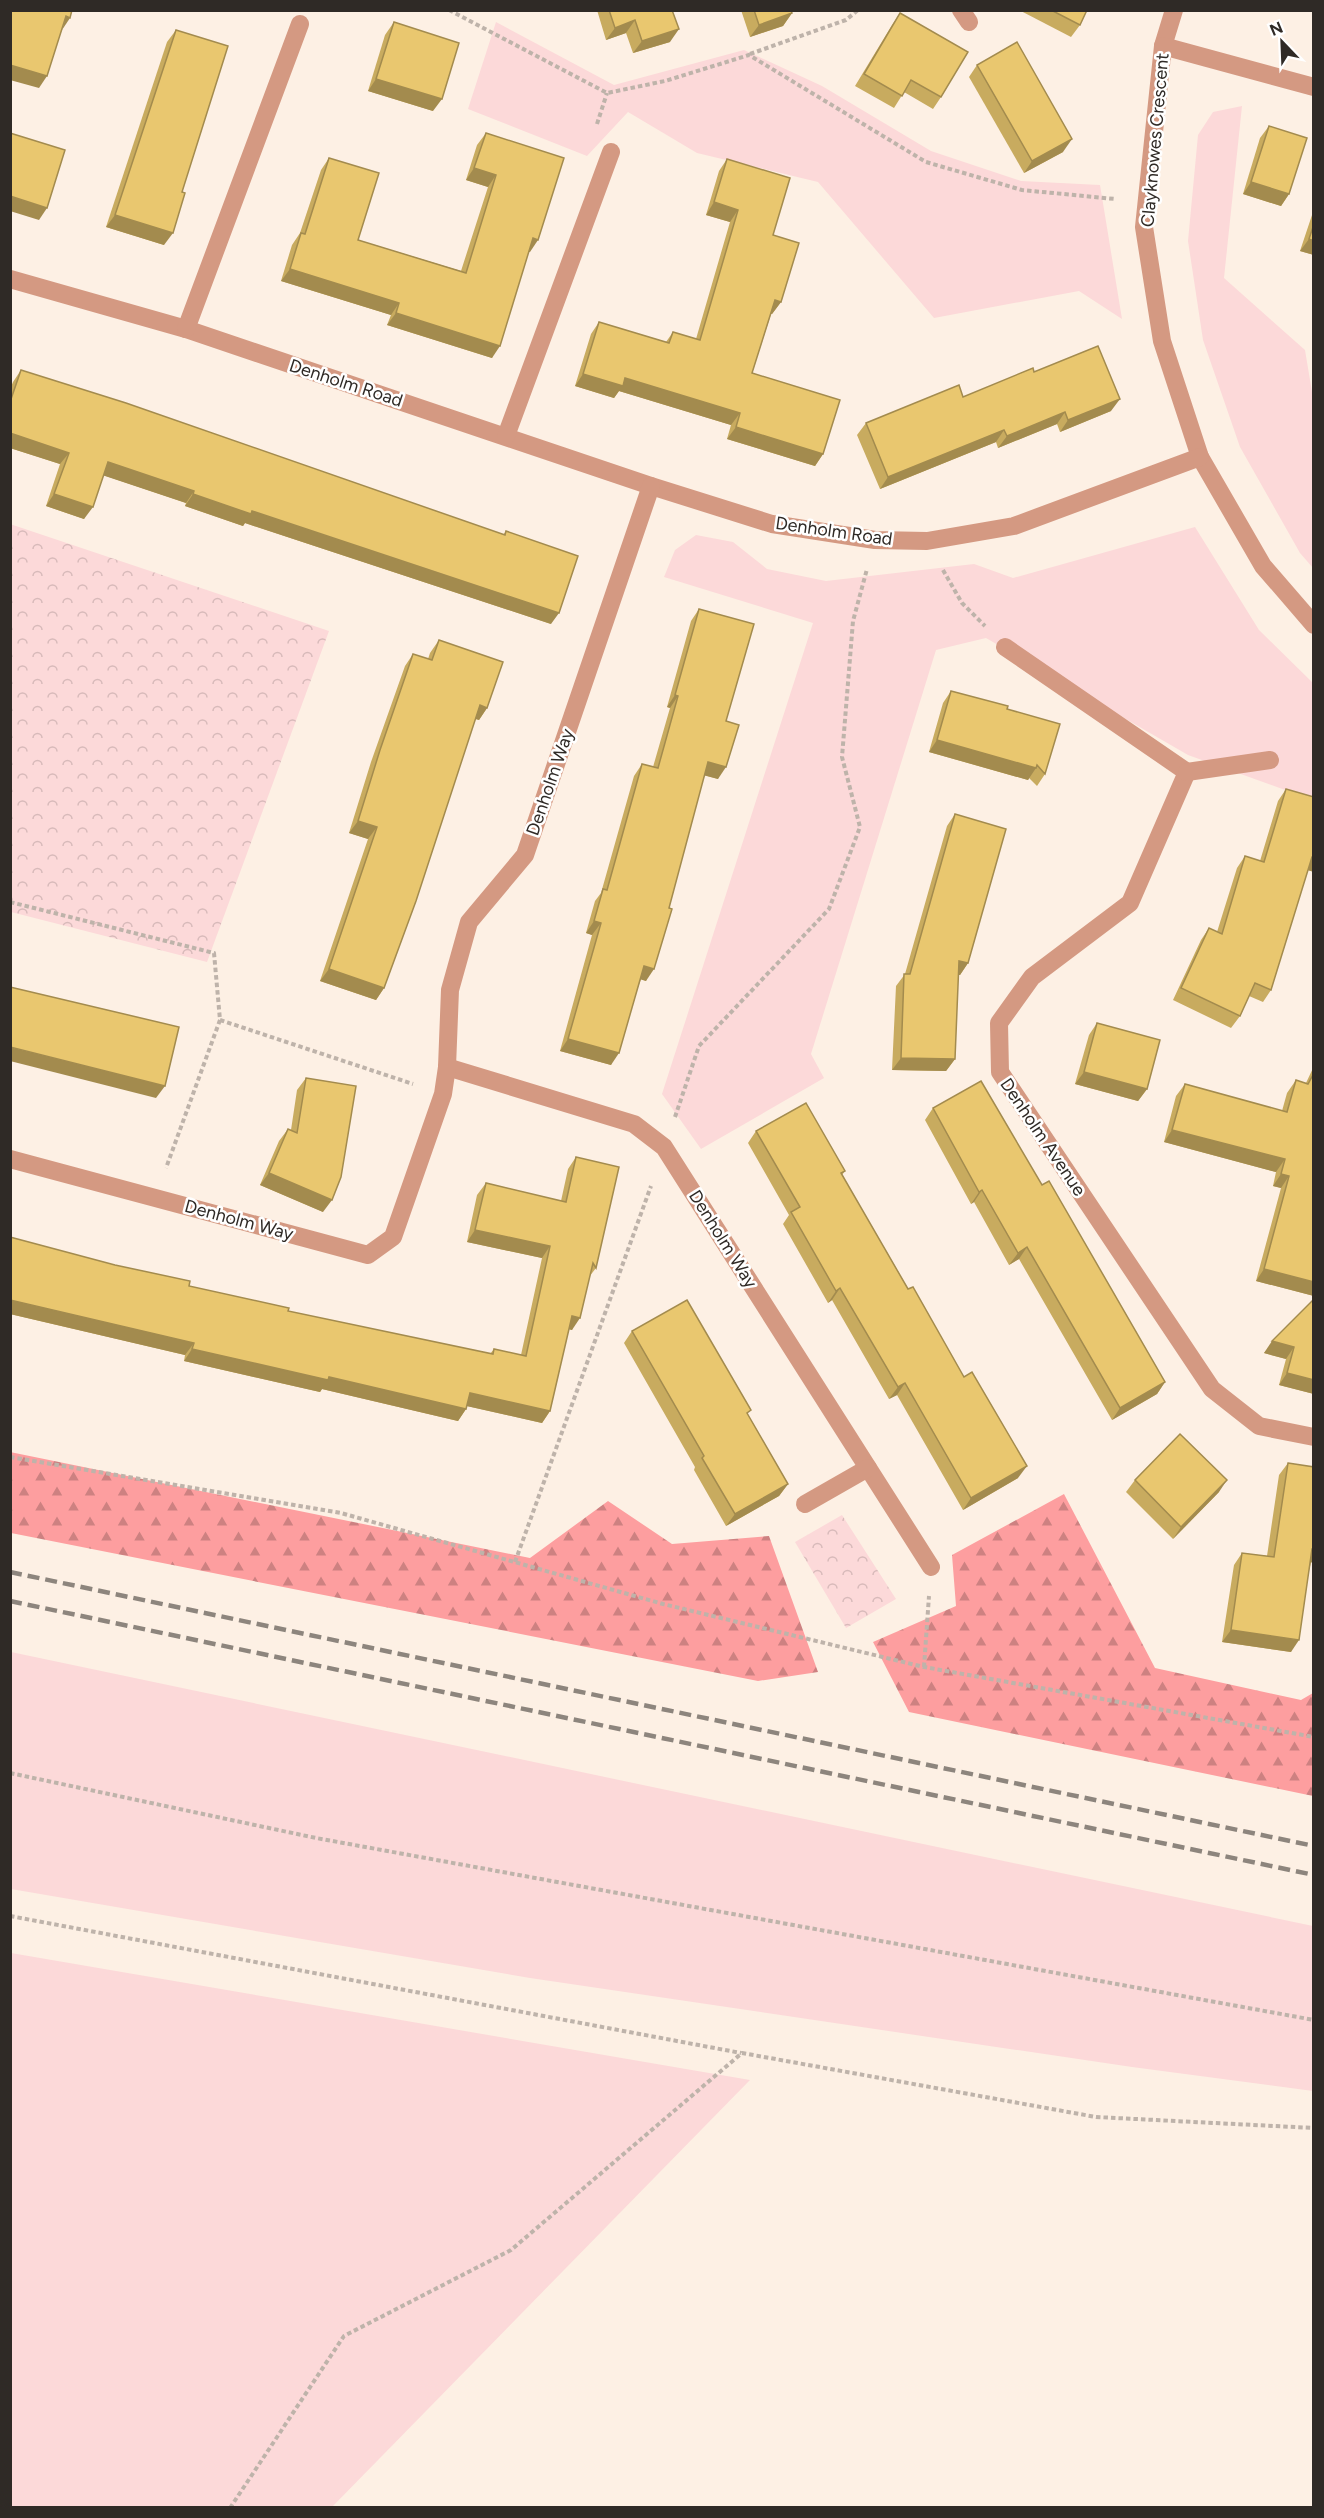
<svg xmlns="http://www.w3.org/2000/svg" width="1324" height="2518" viewBox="0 0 1324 2518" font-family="Figtree,sans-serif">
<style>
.grass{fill:#fcd9d9}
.forest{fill:url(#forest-firs)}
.park{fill:url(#park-crowns)}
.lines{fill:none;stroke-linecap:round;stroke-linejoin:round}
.path{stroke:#beb3aa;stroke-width:4;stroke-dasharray:4.5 3;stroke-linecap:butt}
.minor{stroke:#d49982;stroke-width:18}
.rail{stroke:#8d857d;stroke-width:4.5;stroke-dasharray:12 6;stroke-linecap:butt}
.wall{fill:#c8ab5f}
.shaded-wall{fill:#a38b4e}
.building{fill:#e9c76f;stroke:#a38b4e;stroke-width:1.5}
.labels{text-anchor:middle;stroke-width:5;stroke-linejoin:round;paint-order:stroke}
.street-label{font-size:18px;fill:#2f2a26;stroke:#fff}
</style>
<defs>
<pattern id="forest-firs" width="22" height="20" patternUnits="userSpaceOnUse" patternTransform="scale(1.5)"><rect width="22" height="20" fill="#fd9e9f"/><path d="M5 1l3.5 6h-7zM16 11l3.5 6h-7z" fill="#cd8181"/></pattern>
<pattern id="park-crowns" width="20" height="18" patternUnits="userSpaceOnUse" patternTransform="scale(1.5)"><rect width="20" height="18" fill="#fcd9d9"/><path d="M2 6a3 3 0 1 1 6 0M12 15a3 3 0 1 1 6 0" fill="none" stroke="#d8baba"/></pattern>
</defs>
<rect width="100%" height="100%" fill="#fdf0e4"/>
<!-- grass -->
<g class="grass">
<path d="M 496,22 L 614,85 L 744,50 L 822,86 L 931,151 L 1021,181 L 1100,185 L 1122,319 L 1079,291 L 934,318 L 818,182 L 697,153 L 628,112 L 587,156 L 468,109 Z"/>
<path d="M 1242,106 L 1224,278 L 1305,350 L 1314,404 L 1313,568 L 1300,553 L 1240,447 L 1203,340 L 1188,241 L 1198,135 L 1213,112 Z"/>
<path d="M 1195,527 L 1259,630 L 1313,683 L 1313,800 L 1188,755 L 986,638 L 936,650 L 811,1054 L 824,1078 L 701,1149 L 662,1094 L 813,623 L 664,577 L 675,550 L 696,535 L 733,542 L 767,569 L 826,581 L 974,564 L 1013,578 Z"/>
<path d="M 11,1652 L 1313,1926 L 1313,2091 L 1132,2067 L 530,1978 L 11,1889 Z"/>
<path d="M 10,1953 L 11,1953 L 750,2080 L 332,2507 L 11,2507 Z"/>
</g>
<!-- forest -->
<g class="forest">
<path d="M 10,1452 L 530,1558 L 608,1501 L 672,1544 L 769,1536 L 818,1672 L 758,1681 L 11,1533 Z"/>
<path d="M 1064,1494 L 1155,1668 L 1301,1700 L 1313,1693 L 1313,1796 L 909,1712 L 873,1642 L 956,1606 L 952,1555 Z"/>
</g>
<!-- park -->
<g class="park">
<path d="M 10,524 L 329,631 L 207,962 L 11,912 Z"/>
<path d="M 842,1515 L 896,1599 L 846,1628 L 795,1542 Z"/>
</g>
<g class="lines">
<!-- path -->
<g class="path">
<path d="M 449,10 L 607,93 L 665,81 L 749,55 L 926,162 L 1022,190 L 1115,199"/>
<path d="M 750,54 L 846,20 L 858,10"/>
<path d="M 597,124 L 607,93"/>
<path d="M 943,570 L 962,603 L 985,626"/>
<path d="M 10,902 L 214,953 L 220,1020 L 166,1168"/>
<path d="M 220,1020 L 413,1084"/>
<path d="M 675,1117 L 699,1046 L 829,909 L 860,827 L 842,757 L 853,621 L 867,569"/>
<path d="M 10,1457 L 341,1513 L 663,1604 L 924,1667 L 1314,1737"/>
<path d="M 515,1562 L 651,1186"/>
<path d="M 924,1667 L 929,1596"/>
<path d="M 10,1773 L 316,1838 L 1314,2020"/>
<path d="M 10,1916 L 741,2053"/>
<path d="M 230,2508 L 344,2336 L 511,2250 L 742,2053 L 1096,2117 L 1314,2128"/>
</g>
<!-- minor -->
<g class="minor">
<path d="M 961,10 L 969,22"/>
<path d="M 1174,10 L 1163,46 L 1144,227 L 1162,341 L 1200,457 L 1263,566 L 1314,625"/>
<path d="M 1163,46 L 1314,87"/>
<path d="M 10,279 L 186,329 L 651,486 L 772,524 L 875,540 L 927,541 L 1014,526 L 1200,457"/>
<path d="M 186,329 L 300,24"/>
<path d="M 506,436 L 611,152"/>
<path d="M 1005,647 L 1187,772 L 1130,903 L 1032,977 L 999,1023 L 1000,1072 L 1212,1389 L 1259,1426 L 1314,1437"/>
<path d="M 1187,772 L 1270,760"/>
<path d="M 447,1067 L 634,1124 L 664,1147 L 931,1567"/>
<path d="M 10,1159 L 368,1255 L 393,1237 L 443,1094 L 447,1067 L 450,990 L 469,922 L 525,855 L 651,486"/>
<path d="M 805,1504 L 868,1468"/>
</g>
<!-- rail -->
<g class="rail">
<path d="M 10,1572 L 1314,1846"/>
<path d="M 10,1601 L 1314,1875"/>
</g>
</g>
<!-- wall -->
<g class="wall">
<path d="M 597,10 L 672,10 L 670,42 L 633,53 L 626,33 L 606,40 Z"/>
<path d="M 741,10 L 791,10 L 792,13 L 783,26 L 750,37 Z"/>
<path d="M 1019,10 L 1087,10 L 1080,25 L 1071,37 Z"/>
<path d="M 900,13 L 941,97 L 933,109 L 904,92 L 894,108 L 855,86 L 892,25 Z"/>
<path d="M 394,22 L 433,111 L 368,91 L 385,35 Z"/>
<path d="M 176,30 L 164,245 L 106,227 L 167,42 Z"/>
<path d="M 977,65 L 1063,152 L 1024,173 L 969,77 Z"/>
<path d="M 1269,126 L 1289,194 L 1281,206 L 1243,194 L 1260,138 Z"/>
<path d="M 486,133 L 530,252 L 528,252 L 492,358 L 387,325 L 391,315 L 281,281 L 292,245 L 300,233 L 321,170 L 329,158 L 358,240 L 461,271 L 488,187 L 466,180 L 477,145 Z"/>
<path d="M 727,159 L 773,235 L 781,302 L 772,314 L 771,314 L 752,373 L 823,454 L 815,466 L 727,439 L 731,425 L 619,391 L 614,398 L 575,386 L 591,334 L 599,322 L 666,342 L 673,332 L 696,339 L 730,222 L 706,215 L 719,171 Z"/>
<path d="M 1314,209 L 1314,255 L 1300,251 Z"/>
<path d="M 21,370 L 503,535 L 506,531 L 551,624 L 245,523 L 243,526 L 185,506 L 186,503 L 103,475 L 84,519 L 46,506 L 60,464 L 10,448 L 10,389 L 13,382 Z"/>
<path d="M 1034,372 L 1111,411 L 1060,432 L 1057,424 L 998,448 L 996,442 L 880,489 L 857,435 L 866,423 L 963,397 Z"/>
<path d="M 699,609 L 726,721 L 718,779 L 704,775 L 646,981 L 641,979 L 611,1065 L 560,1051 L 592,935 L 586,933 L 595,901 L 601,893 L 634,776 L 642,764 L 653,767 L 670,708 L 667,707 L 691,621 Z"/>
<path d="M 439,640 L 487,708 L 479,720 L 475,719 L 384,988 L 376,1000 L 320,981 L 368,839 L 349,833 L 371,762 L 405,666 L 413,654 L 428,659 L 430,653 Z"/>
<path d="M 951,691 L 1007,709 L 1045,774 L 1037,786 L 1029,778 L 1028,780 L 929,752 L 943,703 Z"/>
<path d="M 1286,789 L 1314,797 L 1314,872 L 1308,870 L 1271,990 L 1263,1002 L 1249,996 L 1240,1016 L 1231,1028 L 1173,1000 L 1201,940 L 1209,928 L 1217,932 L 1237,868 L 1245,856 L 1260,861 L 1278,801 Z"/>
<path d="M 955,814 L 968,963 L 960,975 L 958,975 L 955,1059 L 946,1071 L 892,1070 L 896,986 L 905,974 L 947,826 Z"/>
<path d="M 1097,1023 L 1147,1089 L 1138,1101 L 1075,1084 L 1089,1035 Z"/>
<path d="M 1314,1066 L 1314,1296 L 1256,1281 L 1281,1188 L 1273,1186 L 1276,1172 L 1164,1142 L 1176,1096 L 1185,1084 L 1282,1111 L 1287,1093 L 1296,1080 L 1306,1083 Z"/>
<path d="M 306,1078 L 323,1212 L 260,1185 L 279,1141 L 288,1129 L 291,1130 L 297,1090 Z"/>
<path d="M 933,1108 L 1042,1185 L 1165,1382 L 1157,1394 L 1112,1420 L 1019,1259 L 1009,1265 L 974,1202 L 971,1204 L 925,1120 Z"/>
<path d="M 756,1131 L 845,1171 L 842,1175 L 1018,1478 L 963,1510 L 897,1395 L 889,1399 L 832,1300 L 828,1303 L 783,1224 L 789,1215 L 748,1143 Z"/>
<path d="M 576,1157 L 596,1268 L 589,1277 L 572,1330 L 569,1329 L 550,1411 L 542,1423 L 467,1406 L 466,1409 L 458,1421 L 322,1389 L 320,1392 L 184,1361 L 185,1355 L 10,1314 L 10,1237 L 189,1286 L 288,1311 L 490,1354 L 494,1349 L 521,1355 L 542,1258 L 467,1242 L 477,1195 L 486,1183 L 561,1201 L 568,1169 Z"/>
<path d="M 1314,1299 L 1314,1394 L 1279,1385 L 1286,1359 L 1264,1353 Z"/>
<path d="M 632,1331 L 748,1415 L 788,1484 L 779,1496 L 726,1526 L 694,1470 L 695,1467 L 624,1343 Z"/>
<path d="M 1288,1463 L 1311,1562 L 1291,1652 L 1222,1642 L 1234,1565 L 1242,1553 L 1267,1556 L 1279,1475 Z"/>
<path d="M 1135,1480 L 1219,1492 L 1173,1539 L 1126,1492 Z"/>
</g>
<!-- shaded-wall -->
<g class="shaded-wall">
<path d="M 792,13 L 783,26 L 750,37 L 759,25 Z"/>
<path d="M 66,16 L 70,18 L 62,30 Z"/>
<path d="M 635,20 L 626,33 L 606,40 L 615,28 Z"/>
<path d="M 679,29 L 670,42 L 633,53 L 642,41 Z"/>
<path d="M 10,65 L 47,76 L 39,88 L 10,80 Z"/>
<path d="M 376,79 L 442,99 L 433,111 L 368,91 Z"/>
<path d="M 1072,139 L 1063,152 L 1024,173 L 1032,161 Z"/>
<path d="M 474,168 L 496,175 L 488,187 L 466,180 Z"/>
<path d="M 1251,182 L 1289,194 L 1281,206 L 1243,194 Z"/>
<path d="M 10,196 L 47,208 L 39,220 L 10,211 Z"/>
<path d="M 714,202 L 738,210 L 730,222 L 706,215 Z"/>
<path d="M 115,215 L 173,233 L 164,245 L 106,227 Z"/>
<path d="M 533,238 L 538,240 L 530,252 L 524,251 Z"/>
<path d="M 1309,239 L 1314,241 L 1314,255 L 1300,251 Z"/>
<path d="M 290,269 L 399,303 L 391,315 L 281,281 Z"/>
<path d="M 775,300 L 781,302 L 772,314 L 767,312 Z"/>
<path d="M 396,313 L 500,346 L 492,358 L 387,325 Z"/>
<path d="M 583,374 L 625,378 L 740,413 L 731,425 L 619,391 L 614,398 L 575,386 Z"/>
<path d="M 1120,399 L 1111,411 L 1060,432 L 1068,420 Z"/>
<path d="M 1065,412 L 1057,424 L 998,448 L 1007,436 Z"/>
<path d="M 736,427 L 823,454 L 815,466 L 727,439 Z"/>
<path d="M 1004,430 L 996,442 L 880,489 L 888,477 Z"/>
<path d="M 10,433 L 69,453 L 60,464 L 10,448 Z"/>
<path d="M 108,462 L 194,491 L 186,503 L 99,474 Z"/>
<path d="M 54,494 L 93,507 L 84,519 L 46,506 Z"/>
<path d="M 193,494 L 252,511 L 559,613 L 551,624 L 245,523 L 243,526 L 185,506 Z"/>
<path d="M 675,695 L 678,696 L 670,708 L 667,707 Z"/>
<path d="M 480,705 L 487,708 L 479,720 L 471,717 Z"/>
<path d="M 937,740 L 1036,768 L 1028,780 L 929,752 Z"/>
<path d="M 708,762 L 726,767 L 718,779 L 699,774 Z"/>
<path d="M 358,821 L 377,827 L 368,839 L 349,833 Z"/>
<path d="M 1312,857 L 1314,857 L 1314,872 L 1304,869 Z"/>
<path d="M 594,921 L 601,923 L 592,935 L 586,933 Z"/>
<path d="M 959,961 L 968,963 L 960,975 L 950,973 Z"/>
<path d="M 644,966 L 654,969 L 646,981 L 636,978 Z"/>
<path d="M 329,969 L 384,988 L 376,1000 L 320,981 Z"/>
<path d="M 568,1039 L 619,1053 L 611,1065 L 560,1051 Z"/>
<path d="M 10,1047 L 165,1086 L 156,1098 L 10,1061 Z"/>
<path d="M 901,1058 L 955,1059 L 946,1071 L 892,1070 Z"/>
<path d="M 1084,1072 L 1147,1089 L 1138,1101 L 1075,1084 Z"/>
<path d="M 1172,1130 L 1285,1159 L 1276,1172 L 1164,1142 Z"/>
<path d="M 269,1173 L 332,1200 L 323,1212 L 260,1185 Z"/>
<path d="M 1281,1174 L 1289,1176 L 1281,1188 L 1273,1186 Z"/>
<path d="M 982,1190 L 974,1202 L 971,1204 L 979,1192 Z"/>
<path d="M 475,1230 L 550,1246 L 542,1258 L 467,1242 Z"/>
<path d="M 1027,1247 L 1019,1259 L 1009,1265 L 1018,1253 Z"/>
<path d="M 1264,1269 L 1314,1282 L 1314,1296 L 1256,1281 Z"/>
<path d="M 840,1288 L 832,1300 L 828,1303 L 836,1291 Z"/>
<path d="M 10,1300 L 194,1343 L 185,1355 L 10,1314 Z"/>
<path d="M 572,1316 L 580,1318 L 572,1330 L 564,1328 Z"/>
<path d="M 1272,1341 L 1294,1347 L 1286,1359 L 1264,1353 Z"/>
<path d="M 192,1349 L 329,1377 L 466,1409 L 458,1421 L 322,1389 L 320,1392 L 184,1361 Z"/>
<path d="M 1287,1373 L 1314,1380 L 1314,1394 L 1279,1385 Z"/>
<path d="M 1165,1382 L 1157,1394 L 1112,1420 L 1120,1408 Z"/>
<path d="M 905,1383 L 897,1395 L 889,1399 L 898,1387 Z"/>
<path d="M 470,1393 L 550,1411 L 542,1423 L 462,1405 Z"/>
<path d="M 1027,1466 L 1018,1478 L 963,1510 L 971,1498 Z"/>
<path d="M 1227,1480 L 1219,1492 L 1173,1539 L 1181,1527 Z"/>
<path d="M 788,1484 L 779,1496 L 726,1526 L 735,1514 Z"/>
<path d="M 1312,1549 L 1314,1549 L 1314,1563 L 1304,1561 Z"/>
<path d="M 1231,1630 L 1299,1640 L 1291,1652 L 1222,1642 Z"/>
</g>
<!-- building -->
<g class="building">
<path d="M 10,10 L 72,10 L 70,18 L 66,16 L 47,76 L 10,65 Z"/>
<path d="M 609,10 L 672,10 L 679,29 L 642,41 L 635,20 L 615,28 Z"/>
<path d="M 754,10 L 791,10 L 792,13 L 759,25 Z"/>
<path d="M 1051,10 L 1087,10 L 1080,25 Z"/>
<path d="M 900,13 L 968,52 L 941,97 L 911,80 L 902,96 L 864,74 Z"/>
<path d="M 394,22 L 459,43 L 442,99 L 376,79 Z"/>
<path d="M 176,30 L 228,46 L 182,192 L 185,193 L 173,233 L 115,215 Z"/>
<path d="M 1017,42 L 1072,139 L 1032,161 L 977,65 Z"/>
<path d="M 1269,126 L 1307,138 L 1289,194 L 1251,182 Z"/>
<path d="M 10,133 L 65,150 L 47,208 L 10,196 Z"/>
<path d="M 486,133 L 564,158 L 538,240 L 533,238 L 500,346 L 396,313 L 399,303 L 290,269 L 301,233 L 305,234 L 329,158 L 379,173 L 358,240 L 466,273 L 496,175 L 474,168 Z"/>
<path d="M 727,159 L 790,178 L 773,235 L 799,243 L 781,302 L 775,300 L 752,373 L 840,400 L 823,454 L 736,427 L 740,413 L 625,378 L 623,386 L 583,374 L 599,322 L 669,343 L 673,332 L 700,340 L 738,210 L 714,202 Z"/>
<path d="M 1314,224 L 1314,241 L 1309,239 Z"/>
<path d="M 1098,346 L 1120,399 L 1068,420 L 1065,412 L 1007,436 L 1004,430 L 888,477 L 866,423 L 959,385 L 963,397 L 1033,368 L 1034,372 Z"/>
<path d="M 21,370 L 126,403 L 505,535 L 506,531 L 578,556 L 559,613 L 252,511 L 251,514 L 193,494 L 194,491 L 108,462 L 93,507 L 54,494 L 69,453 L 10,433 L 10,402 Z"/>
<path d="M 699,609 L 754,624 L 726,721 L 739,725 L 726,767 L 708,762 L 669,908 L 672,909 L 654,969 L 644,966 L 619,1053 L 568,1039 L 601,923 L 594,921 L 603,889 L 607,890 L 642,764 L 658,768 L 678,696 L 675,695 Z"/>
<path d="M 439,640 L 503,662 L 487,708 L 480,705 L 416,901 L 384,988 L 329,969 L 377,827 L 358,821 L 380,750 L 413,654 L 432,660 Z"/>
<path d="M 951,691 L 1008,706 L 1007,709 L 1060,724 L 1045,774 L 1037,765 L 1036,768 L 937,740 Z"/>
<path d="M 1286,789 L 1314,797 L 1314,857 L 1312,857 L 1271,990 L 1255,983 L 1240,1016 L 1181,988 L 1209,928 L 1222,934 L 1245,856 L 1264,862 Z"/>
<path d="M 955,814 L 1006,829 L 968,963 L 959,961 L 955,1059 L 901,1058 L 904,974 L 910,974 Z"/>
<path d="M 10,987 L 179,1027 L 165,1086 L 10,1047 Z"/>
<path d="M 1097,1023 L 1160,1040 L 1147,1089 L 1084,1072 Z"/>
<path d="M 1314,1073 L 1314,1282 L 1264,1269 L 1289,1176 L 1281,1174 L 1285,1159 L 1172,1130 L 1185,1084 L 1287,1112 L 1296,1080 L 1308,1084 Z"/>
<path d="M 306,1078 L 356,1086 L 341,1177 L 332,1200 L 269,1173 L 288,1129 L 297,1133 Z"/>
<path d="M 981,1081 L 1042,1185 L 1049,1181 L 1165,1382 L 1120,1408 L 1027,1247 L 1018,1253 L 982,1190 L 979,1192 L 933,1108 Z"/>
<path d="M 806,1103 L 845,1171 L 841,1173 L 908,1289 L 913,1287 L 964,1377 L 972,1372 L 1027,1466 L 971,1498 L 905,1383 L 898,1387 L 840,1288 L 836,1291 L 791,1212 L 800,1207 L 756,1131 Z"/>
<path d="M 576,1157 L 619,1167 L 596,1268 L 593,1263 L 580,1318 L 572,1316 L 550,1411 L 470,1393 L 466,1409 L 329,1377 L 328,1380 L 192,1349 L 194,1343 L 10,1300 L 10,1237 L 115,1265 L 190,1281 L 189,1286 L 289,1308 L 288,1311 L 493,1354 L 494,1349 L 526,1356 L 550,1246 L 475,1230 L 486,1183 L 566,1202 Z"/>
<path d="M 1314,1299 L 1314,1380 L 1287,1373 L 1294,1347 L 1272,1341 Z"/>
<path d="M 687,1300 L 751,1410 L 747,1413 L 788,1484 L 735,1514 L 702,1458 L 704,1456 L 632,1331 Z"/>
<path d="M 1180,1434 L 1227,1480 L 1181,1527 L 1135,1480 Z"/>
<path d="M 1288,1463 L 1314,1467 L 1314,1549 L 1312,1549 L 1299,1640 L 1231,1630 L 1242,1553 L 1274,1557 Z"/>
</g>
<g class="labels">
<!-- street labels -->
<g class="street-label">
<text transform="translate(1155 140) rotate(-85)" y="6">Clayknowes Crescent</text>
<text transform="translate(346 383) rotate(18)" y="6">Denholm Road</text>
<text transform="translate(834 531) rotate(8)" y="6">Denholm Road</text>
<text transform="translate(550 782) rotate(-71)" y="6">Denholm Way</text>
<text transform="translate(1043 1137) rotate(56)" y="6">Denholm Avenue</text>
<text transform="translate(239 1220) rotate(15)" y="6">Denholm Way</text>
<text transform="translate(723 1239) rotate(58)" y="6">Denholm Way</text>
</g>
</g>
<!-- border -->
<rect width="1324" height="2518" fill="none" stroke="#2f2a26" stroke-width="24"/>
<!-- north arrow -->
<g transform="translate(1282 42) rotate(337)" stroke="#ffffff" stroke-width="4.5" paint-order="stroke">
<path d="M0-4.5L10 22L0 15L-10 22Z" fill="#2f2a26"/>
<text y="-9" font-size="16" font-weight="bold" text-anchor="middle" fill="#2f2a26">N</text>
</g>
</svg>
